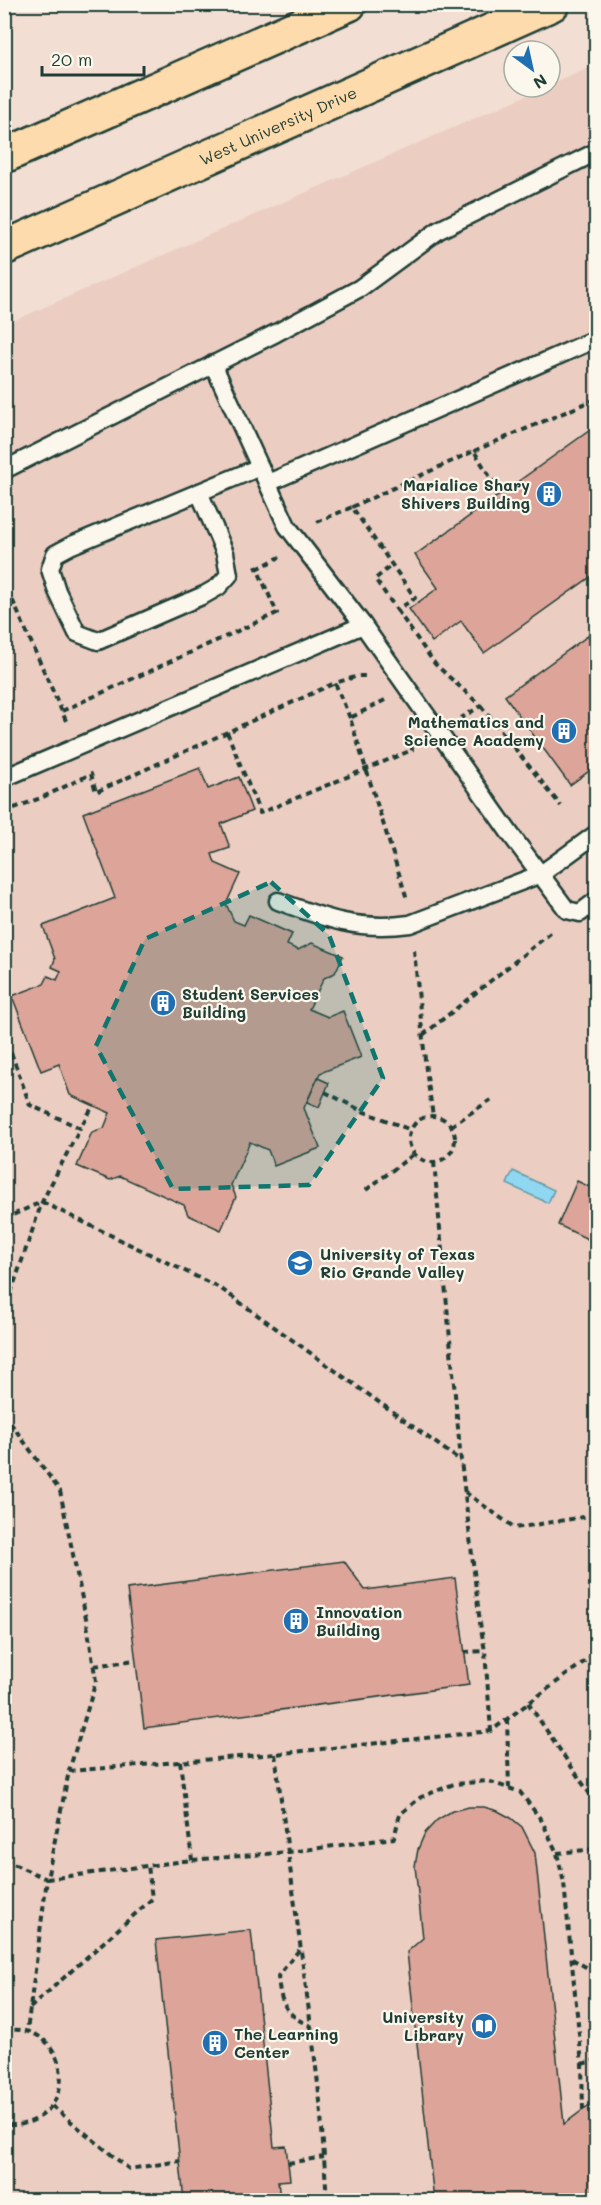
<svg xmlns="http://www.w3.org/2000/svg" width="601" height="2205" viewBox="0 0 601 2205" font-family="Mali,sans-serif">
<style>
.built{fill:#eccdc2}
.water{fill:#90d7f2;stroke:#6399a6;stroke-width:1.5}
.building{fill:#dda499;stroke:#1f3d34;stroke-width:1.5}
.lines{fill:none;stroke-linecap:round;stroke-linejoin:round}
.lane-casing{stroke:#1f3d34;stroke-width:21}
.primary-casing{stroke:#1f3d34;stroke-width:38}
.path{stroke:#1f3d34;stroke-width:4;stroke-dasharray:6 4.5;stroke-linecap:butt}
.lane{stroke:#fbf7ec;stroke-width:16}
.primary{stroke:#fedbac;stroke-width:33}
.marked{fill:#0f766e;fill-opacity:0.2;stroke:#0f766e;stroke-width:4.5;stroke-dasharray:12 8;stroke-linejoin:round}
.labels{text-anchor:middle;stroke-width:4.5;stroke-linejoin:round;paint-order:stroke}
.street-label{font-size:16px;fill:#1f3d34;stroke:#fbf7ec}
.poi-label{font-size:16px;font-weight:bold;fill:#1f3d34;stroke:#fbf7ec;text-anchor:start}
</style>
<rect width="100%" height="100%" fill="#f2ded3"/>
<filter id="ink" filterUnits="userSpaceOnUse"><feTurbulence type="fractalNoise" baseFrequency=".0167" numOctaves="2"/><feDisplacementMap in="SourceGraphic" scale="12" xChannelSelector="R" yChannelSelector="G"/><feConvolveMatrix kernelMatrix="1 2 1 2 8 2 1 2 1" color-interpolation-filters="sRGB"/></filter>
<g filter="url(#ink)">
<!-- built -->
<path class="built" d="M 596,65 L 596,2200 L 5,2200 L 4,325 Z"/>
<!-- water -->
<path class="water" d="M 513,1171 L 554,1190 L 548,1203 L 507,1184 Z"/>
<!-- building -->
<g class="building">
<path d="M 593,428 L 596,432 L 596,573 L 484,653 L 461,621 L 432,642 L 409,609 L 438,588 L 415,555 Z"/>
<path d="M 596,630 L 596,766 L 570,785 L 505,696 Z"/>
<path d="M 200,768 L 208,789 L 239,777 L 252,811 L 221,824 L 230,848 L 212,854 L 215,863 L 240,874 L 226,904 L 234,921 L 244,925 L 249,915 L 292,934 L 287,945 L 298,950 L 312,943 L 343,956 L 335,973 L 324,978 L 309,1009 L 328,1017 L 343,1011 L 361,1057 L 320,1073 L 304,1108 L 320,1148 L 274,1166 L 268,1150 L 250,1142 L 231,1185 L 236,1197 L 221,1230 L 188,1215 L 184,1205 L 120,1176 L 110,1180 L 77,1166 L 92,1132 L 104,1128 L 110,1113 L 70,1095 L 59,1064 L 41,1071 L 12,996 L 44,984 L 48,976 L 57,980 L 61,971 L 52,967 L 55,959 L 43,926 L 115,898 L 83,813 Z"/>
<path d="M 318,1078 L 329,1083 L 319,1107 L 307,1102 Z"/>
<path d="M 577,1181 L 596,1190 L 596,1243 L 558,1225 Z"/>
<path d="M 344,1561 L 365,1590 L 455,1578 L 469,1685 L 144,1728 L 127,1589 Z"/>
<path d="M 469,1807 L 484,1807 L 498,1811 L 511,1818 L 522,1827 L 535,1853 L 564,2124 L 596,2100 L 596,2200 L 434,2200 L 407,1952 L 423,1938 L 415,1866 L 418,1849 L 425,1833 L 437,1820 L 452,1811 Z"/>
<path d="M 251,1930 L 274,2147 L 286,2146 L 290,2180 L 278,2181 L 280,2200 L 184,2200 L 156,1940 Z"/>
</g>
<g class="lines">
<!-- lane casing -->
<g class="lane-casing">
<g id="lane">
<path d="M 213,364 L 287,526 L 363,625 L 511,835 L 567,910 L 580,913 L 596,901"/>
<path d="M 4,470 L 276,333 L 360,288 L 439,230 L 596,152"/>
<path d="M 268,483 L 596,339"/>
<path d="M 199,492 L 225,553 L 229,575 L 218,587 L 204,595 L 98,641 L 77,633 L 57,591 L 50,569 L 55,554 L 72,545 L 260,467"/>
<path d="M 4,778 L 363,625"/>
<path d="M 278,901 C 326,919 358,931 410,924 L 541,874 L 596,834"/>
</g>
</g>
<!-- primary casing -->
<g class="primary-casing">
<g id="primary">
<path d="M 4,156 L 349,4"/>
<path id="s1" d="M 4,248 L 552,4"/>
</g>
</g>
<!-- path -->
<g class="path">
<path d="M 474,451 L 596,399"/>
<path d="M 352,507 L 474,451 L 498,490"/>
<path d="M 317,522 L 352,507 L 415,598 L 397,610 L 375,579 L 392,565"/>
<path d="M 257,569 L 280,557"/>
<path d="M 4,581 L 67,723"/>
<path d="M 397,610 L 435,664 L 481,706 L 461,718"/>
<path d="M 385,700 L 350,718 L 407,899"/>
<path d="M 481,706 L 561,806"/>
<path d="M 62,711 L 277,613 L 256,566"/>
<path d="M 350,718 L 335,683 L 358,676 L 369,676"/>
<path d="M 227,732 L 260,813 L 412,750 L 411,740"/>
<path d="M 4,812 L 43,797 L 91,774 L 96,792 L 335,683"/>
<path d="M 414,950 L 426,1070 L 433,1116"/>
<path d="M 4,1033 L 30,1105 L 80,1128 L 92,1108"/>
<path d="M 423,1035 L 553,931"/>
<path d="M 325,1092 L 362,1111 L 411,1130"/>
<circle cx="432" cy="1139" r="23"/>
<path d="M 451,1126 L 492,1099"/>
<path d="M 434,1162 L 461,1461 L 480,1623 L 485,1651 L 491,1731"/>
<path d="M 366,1190 L 414,1154"/>
<path d="M 42,1202 L 220,1288 L 461,1461"/>
<path d="M 4,1219 L 41,1202"/>
<path d="M 4,1313 L 42,1202 L 80,1128"/>
<path d="M 4,1414 L 60,1491 L 86,1618 L 96,1681 L 69,1771"/>
<path d="M 465,1492 L 515,1528 L 596,1515"/>
<path d="M 464,1652 L 485,1651"/>
<path d="M 94,1666 L 135,1660"/>
<path d="M 528,1703 L 596,1803"/>
<path d="M 507,1719 L 509,1788"/>
<path d="M 275,1754 L 312,2034 L 320,2101 L 327,2200"/>
<path d="M 180,1761 L 192,1860"/>
<path d="M 557,1853 L 596,1849"/>
<path d="M 4,1860 L 47,1879 L 27,2031"/>
<path d="M 299,1950 L 278,1976 C 280,2003 286,2016 311,2026"/>
<path d="M 572,1959 L 596,1973"/>
<path d="M 30,2008 L 152,1899 L 148,1865"/>
<path d="M 4,2031 C 60,2019 84,2097 32,2121 C 23,2125 14,2126 4,2124"/>
<path d="M 582,2064 L 596,2060"/>
<path d="M 52,2106 L 129,2169 L 180,2161"/>
<path d="M 583,2110 L 582,2064 L 564,1883 L 557,1853 L 542,1821 L 520,1792 L 488,1781 L 454,1784 L 421,1797 L 400,1814 L 394,1838 L 289,1852 L 192,1860 L 47,1879 L 69,1771 L 275,1754 L 491,1731 L 596,1653"/>
<path d="M 288,2163 L 324,2157"/>
</g>
<!-- lane -->
<use href="#lane" class="lane"/>
<!-- primary -->
<use href="#primary" class="primary"/>
</g>
</g>
<!-- marked area -->
<path class="marked" d="M 271,882 L 329,935 L 383,1078 L 309,1185 L 173,1189 L 96,1046 L 145,939 Z"/>
<!-- icons -->
<defs>
<g id="building-disc" transform="scale(1.35)"><circle r="9.5" fill="#1f6fb2" stroke="#fbf7ec"/><path d="M-4-6H4V6H1V3H-1V6H-4ZM-2.5-4.3h1.7v1.8h-1.7ZM.8-4.3h1.7v1.8H.8ZM-2.5-1h1.7V.8h-1.7ZM.8-1h1.7V.8H.8Z" fill="#fff"/></g>
<g id="university-disc" transform="scale(1.35)"><circle r="9.5" fill="#1f6fb2" stroke="#fbf7ec"/><path d="M0-5L7-2L0 1L-7-2ZM-4 1L0 2.5L4 1V4Q0 6-4 4Z" fill="#fff"/></g>
<g id="library-disc" transform="scale(1.35)"><circle r="9.5" fill="#1f6fb2" stroke="#fbf7ec"/><path d="M-6-4Q-3-5.5-.7-3.5V5Q-3 3-6 4ZM6-4Q3-5.5 .7-3.5V5Q3 3 6 4Z" fill="#fff"/></g>
</defs>
<g fill-rule="evenodd">
<use href="#building-disc" x="549" y="494"/>
<use href="#building-disc" x="564" y="731"/>
<use href="#building-disc" x="163" y="1003"/>
<use href="#university-disc" x="300" y="1263"/>
<use href="#building-disc" x="296" y="1621"/>
<use href="#library-disc" x="484" y="2026"/>
<use href="#building-disc" x="215" y="2043"/>
</g>
<g class="labels">
<!-- street labels -->
<g class="street-label">
<text dy="6" stroke="none"><textPath href="#s1" startOffset="300">West University Drive</textPath></text>
</g>
<!-- poi labels -->
<g class="poi-label">
<text x="530" y="491" text-anchor="end">Marialice Shary<tspan x="530" dy="18">Shivers Building</tspan></text>
<text x="544" y="728" text-anchor="end">Mathematics and<tspan x="544" dy="18">Science Academy</tspan></text>
<text x="182" y="1000">Student Services<tspan x="182" dy="18">Building</tspan></text>
<text x="320" y="1260">University of Texas<tspan x="320" dy="18">Rio Grande Valley</tspan></text>
<text x="316" y="1618">Innovation<tspan x="316" dy="18">Building</tspan></text>
<text x="464" y="2023" text-anchor="end">University<tspan x="464" dy="18">Library</tspan></text>
<text x="234" y="2040">The Learning<tspan x="234" dy="18">Center</tspan></text>
</g>
</g>
<!-- margin -->
<rect width="601" height="2205" fill="none" stroke="#fbf7ec" stroke-width="24"/>
<rect x="12" y="12" width="577" height="2181" fill="none" stroke="#1f3d34" stroke-width="2" filter="url(#ink)"/>
<!-- north arrow -->
<g transform="translate(532 69) rotate(147)"><circle r="28" fill="#fbf7ec" stroke="#a3ada2" stroke-width="1.5"/>
<path d="M0-4.5L10 22L0 15L-10 22Z" fill="#1f6fb2"/>
<text y="-9" font-size="16" font-weight="bold" text-anchor="middle" fill="#1f3d34">N</text>
</g>
<!-- scale -->
<path d="M42 66v9h102v-9" fill="none" stroke="#1f3d34" stroke-width="3"/>
<text x="51" y="66" font-size="18" fill="#1f3d34" stroke="#fbf7ec" stroke-width="4.5" paint-order="stroke">20 m</text>
</svg>
